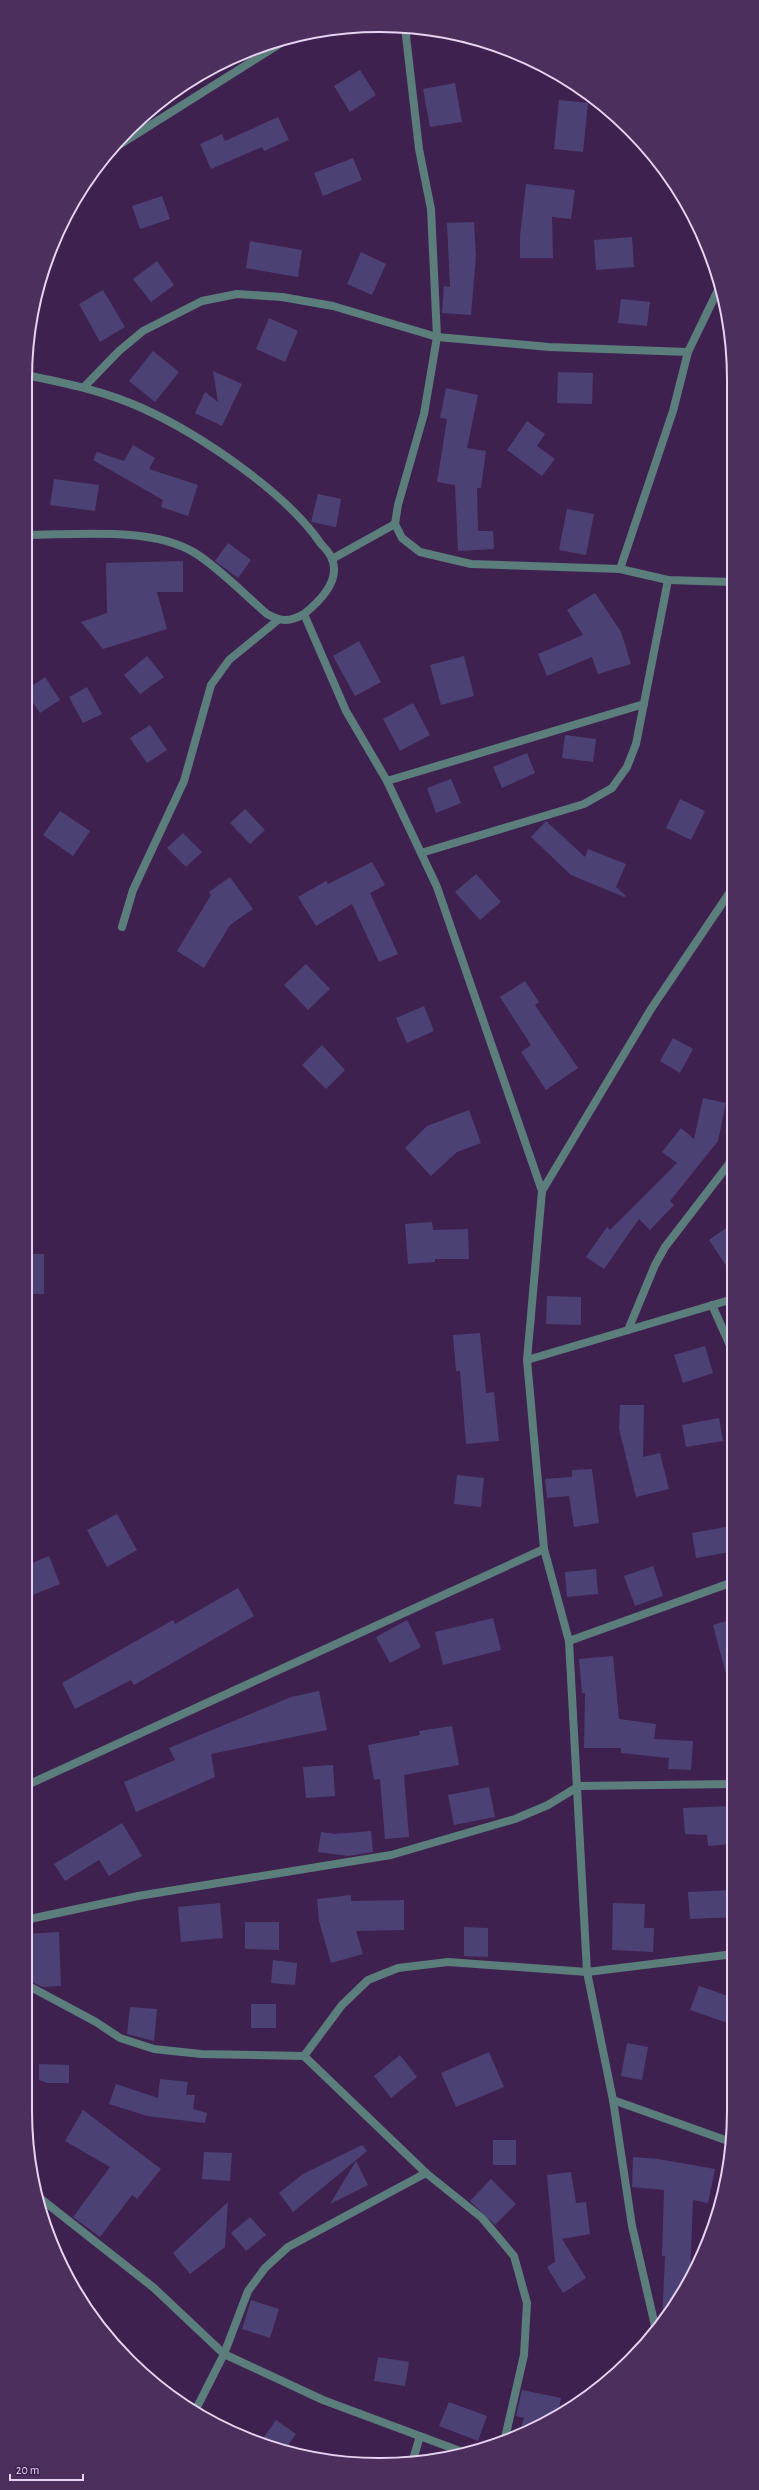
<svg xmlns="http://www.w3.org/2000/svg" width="759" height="2490" viewBox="0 0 759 2490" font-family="'Alegreya Sans',sans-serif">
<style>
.building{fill:#4c4175}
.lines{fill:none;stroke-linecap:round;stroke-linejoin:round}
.minor{stroke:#5b7d7c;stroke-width:8}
.rim{fill:none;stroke:#e5d3f0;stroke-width:2}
</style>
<rect width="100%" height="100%" fill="#3f214f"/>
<!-- building -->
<g class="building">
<path d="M 360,70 L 376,95 L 350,112 L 334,86 Z"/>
<path d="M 455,83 L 462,122 L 430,127 L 423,89 Z"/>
<path d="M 559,100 L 588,103 L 583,152 L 554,149 Z"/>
<path d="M 278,117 L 289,140 L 264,151 L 262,147 L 211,169 L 200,144 L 222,134 L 225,141 Z"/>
<path d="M 353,158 L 362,180 L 323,196 L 314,173 Z"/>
<path d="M 526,184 L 575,190 L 571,219 L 552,217 L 553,258 L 520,258 L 520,236 Z"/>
<path d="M 162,196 L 170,219 L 140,229 L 132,206 Z"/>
<path d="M 474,222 L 476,256 L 471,315 L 442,313 L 444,286 L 450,287 L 447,223 Z"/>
<path d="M 632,237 L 634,267 L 596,270 L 594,240 Z"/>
<path d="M 250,241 L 302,250 L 298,277 L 246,268 Z"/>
<path d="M 361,252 L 386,264 L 372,295 L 347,284 Z"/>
<path d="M 157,261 L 174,285 L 151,302 L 133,279 Z"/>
<path d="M 103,290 L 125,327 L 100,342 L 79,304 Z"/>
<path d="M 621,299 L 650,302 L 647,326 L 618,323 Z"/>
<path d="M 269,318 L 298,331 L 285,362 L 256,349 Z"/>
<path d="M 153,351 L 179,372 L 155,402 L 129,381 Z"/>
<path d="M 213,371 L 242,384 L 222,426 L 195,413 L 205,392 L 218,402 Z"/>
<path d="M 558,372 L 593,373 L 592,404 L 557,403 Z"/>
<path d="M 446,388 L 478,395 L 467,448 L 486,451 L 481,488 L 477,488 L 478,531 L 493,531 L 494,549 L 458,551 L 455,485 L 437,482 L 447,419 L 440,418 Z"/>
<path d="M 527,421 L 545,434 L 537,446 L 555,459 L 542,476 L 507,450 Z"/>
<path d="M 133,445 L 155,458 L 149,469 L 198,485 L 188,516 L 161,507 L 163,500 L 93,460 L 97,452 L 124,461 Z"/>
<path d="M 54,479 L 99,485 L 95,511 L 50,505 Z"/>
<path d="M 318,494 L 341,499 L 336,527 L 311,522 Z"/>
<path d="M 567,509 L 594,514 L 586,555 L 559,550 Z"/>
<path d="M 228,543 L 251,560 L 238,578 L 215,561 Z"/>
<path d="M 183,561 L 183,592 L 157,592 L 167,629 L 103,649 L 81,622 L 107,613 L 106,563 Z"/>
<path d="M 595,593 L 621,632 L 631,664 L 598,674 L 592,657 L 547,676 L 538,654 L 583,635 L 567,610 Z"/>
<path d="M 359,641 L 381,682 L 355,696 L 333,656 Z"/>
<path d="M 147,656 L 164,677 L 140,694 L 124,675 Z"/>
<path d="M 464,656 L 474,696 L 441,705 L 430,665 Z"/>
<path d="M 45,677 L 60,700 L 40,713 L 25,691 Z"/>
<path d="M 87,687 L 102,714 L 83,723 L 69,697 Z"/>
<path d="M 413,703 L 430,735 L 400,751 L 383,719 Z"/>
<path d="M 150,725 L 167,750 L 147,763 L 130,738 Z"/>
<path d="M 565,735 L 596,739 L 593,762 L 562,758 Z"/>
<path d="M 527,753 L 535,773 L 502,788 L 493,767 Z"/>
<path d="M 451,779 L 461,803 L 436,813 L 427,788 Z"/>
<path d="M 680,799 L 705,811 L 691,840 L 666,828 Z"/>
<path d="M 245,809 L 265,830 L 250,844 L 230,823 Z"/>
<path d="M 60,811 L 90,831 L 73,856 L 43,835 Z"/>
<path d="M 546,821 L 585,857 L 588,849 L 626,864 L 616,887 L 626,896 L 624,897 L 571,875 L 531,837 Z"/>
<path d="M 183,833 L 202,852 L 186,867 L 167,848 Z"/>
<path d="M 372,862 L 385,885 L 370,893 L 398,954 L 379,962 L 352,904 L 316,926 L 298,897 L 326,881 L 328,884 Z"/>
<path d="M 476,874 L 501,902 L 480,920 L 455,892 Z"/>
<path d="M 230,877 L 253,909 L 230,925 L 204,968 L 177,951 L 211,895 L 209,892 Z"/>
<path d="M 306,964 L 330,989 L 308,1010 L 284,985 Z"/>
<path d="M 525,981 L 539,1002 L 535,1005 L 578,1068 L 546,1090 L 521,1052 L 531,1045 L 500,997 Z"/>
<path d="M 424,1006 L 434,1031 L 407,1043 L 396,1018 Z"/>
<path d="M 673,1038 L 693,1049 L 680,1073 L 660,1061 Z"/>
<path d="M 322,1045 L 345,1070 L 326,1089 L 302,1065 Z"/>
<path d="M 703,1098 L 726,1103 L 718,1141 L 670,1201 L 674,1205 L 650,1230 L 639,1219 L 604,1269 L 586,1257 L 607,1227 L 610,1230 L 677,1163 L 662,1152 L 681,1128 L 694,1139 Z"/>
<path d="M 469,1110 L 481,1143 L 457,1152 L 431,1176 L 405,1148 L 427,1126 Z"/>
<path d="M 432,1222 L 433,1230 L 468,1229 L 469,1259 L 435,1259 L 435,1262 L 408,1264 L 405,1224 Z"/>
<path d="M 732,1224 L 733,1248 L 733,1276 L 709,1240 Z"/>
<rect x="25" y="1254" width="19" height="40"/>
<path d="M 547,1296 L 581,1297 L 581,1325 L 546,1324 Z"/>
<path d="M 480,1333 L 486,1393 L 494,1392 L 499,1441 L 466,1444 L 460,1371 L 456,1371 L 453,1335 Z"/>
<path d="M 705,1346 L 713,1373 L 683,1383 L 674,1355 Z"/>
<path d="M 620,1405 L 644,1405 L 643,1457 L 660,1453 L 669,1489 L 636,1497 L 619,1429 Z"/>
<path d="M 719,1418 L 723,1441 L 686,1447 L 682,1425 Z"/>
<path d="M 592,1469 L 599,1523 L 574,1527 L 569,1496 L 547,1498 L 545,1479 L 572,1477 L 572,1470 Z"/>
<path d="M 457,1475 L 484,1478 L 481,1507 L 454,1504 Z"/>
<path d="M 117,1514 L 137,1550 L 107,1567 L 87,1530 Z"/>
<path d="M 726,1527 L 730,1552 L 696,1558 L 692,1533 Z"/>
<path d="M 49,1556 L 60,1584 L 25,1598 L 25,1566 Z"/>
<path d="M 653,1566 L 663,1596 L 635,1606 L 624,1576 Z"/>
<path d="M 596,1569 L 598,1594 L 567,1597 L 565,1572 Z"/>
<path d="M 238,1588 L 254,1616 L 134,1685 L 131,1680 L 75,1709 L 62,1683 L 173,1620 L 175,1624 Z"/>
<path d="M 493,1618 L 501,1650 L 443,1665 L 435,1632 Z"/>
<path d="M 733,1619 L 733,1677 L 727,1678 L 713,1625 Z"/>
<path d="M 407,1620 L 421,1647 L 390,1663 L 376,1637 Z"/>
<path d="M 613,1656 L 619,1719 L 656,1724 L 654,1739 L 693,1741 L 691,1770 L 668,1769 L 669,1758 L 621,1753 L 621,1748 L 584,1748 L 585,1693 L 582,1693 L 579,1659 Z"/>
<path d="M 319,1691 L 327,1730 L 211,1754 L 215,1777 L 136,1812 L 124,1782 L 175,1760 L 169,1748 L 291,1697 Z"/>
<path d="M 452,1726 L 459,1765 L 404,1775 L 409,1837 L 385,1839 L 380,1779 L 374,1780 L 368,1745 L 420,1735 L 419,1731 Z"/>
<path d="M 333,1765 L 335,1796 L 306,1798 L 303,1767 Z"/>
<path d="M 489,1787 L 495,1817 L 454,1825 L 448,1795 Z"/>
<path d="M 730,1806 L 733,1844 L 708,1846 L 707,1835 L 685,1834 L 683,1808 Z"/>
<path d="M 122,1823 L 142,1856 L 109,1876 L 99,1860 L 65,1881 L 54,1864 Z"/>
<path d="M 371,1831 L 373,1852 L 348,1856 L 318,1852 L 321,1832 L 335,1834 Z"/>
<path d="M 734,1890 L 734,1917 L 690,1919 L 688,1892 Z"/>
<path d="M 351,1895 L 351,1901 L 404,1900 L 404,1930 L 356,1931 L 363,1954 L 331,1963 L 319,1921 L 317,1899 Z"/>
<path d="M 220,1903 L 223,1938 L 181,1942 L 178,1907 Z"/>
<path d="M 613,1903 L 645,1904 L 644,1928 L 654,1928 L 653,1952 L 612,1950 Z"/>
<path d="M 245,1922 L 279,1922 L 279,1950 L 245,1949 Z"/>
<path d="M 464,1927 L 488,1928 L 488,1957 L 464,1956 Z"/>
<path d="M 59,1932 L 61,1986 L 43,1987 L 25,1979 L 25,1934 Z"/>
<path d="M 273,1960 L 297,1963 L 295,1985 L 271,1983 Z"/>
<path d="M 699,1986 L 734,1998 L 734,2025 L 690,2010 Z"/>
<rect x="251" y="2004" width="25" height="24"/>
<path d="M 130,2007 L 157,2009 L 154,2041 L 127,2034 Z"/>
<path d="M 627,2043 L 648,2047 L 642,2080 L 621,2076 Z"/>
<path d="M 489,2052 L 504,2087 L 456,2107 L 441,2073 Z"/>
<path d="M 400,2055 L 417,2077 L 391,2098 L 374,2076 Z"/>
<path d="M 39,2064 L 69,2065 L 69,2083 L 47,2083 L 39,2080 Z"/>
<path d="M 160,2079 L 188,2082 L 186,2095 L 195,2095 L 193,2109 L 207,2113 L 205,2123 L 147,2116 L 109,2104 L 116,2084 L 158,2098 Z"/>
<path d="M 83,2110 L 161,2169 L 137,2199 L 132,2195 L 100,2237 L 73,2217 L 110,2167 L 65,2141 Z"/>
<rect x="493" y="2140" width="23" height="25"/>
<path d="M 362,2145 L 367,2151 L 293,2212 L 279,2193 L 303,2174 Z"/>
<path d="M 204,2152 L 232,2153 L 230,2181 L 202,2179 Z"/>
<path d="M 633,2157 L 658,2159 L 715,2169 L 708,2203 L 693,2200 L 690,2278 L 674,2307 L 662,2323 L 665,2256 L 662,2256 L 664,2190 L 632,2187 Z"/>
<path d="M 356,2161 L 368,2185 L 330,2204 Z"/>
<path d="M 571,2172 L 576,2203 L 586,2202 L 590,2234 L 562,2239 L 586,2278 L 563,2293 L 547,2267 L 555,2262 L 547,2175 Z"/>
<path d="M 491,2179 L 516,2204 L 495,2225 L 470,2201 Z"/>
<path d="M 228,2202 L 225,2247 L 190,2274 L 173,2253 Z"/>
<path d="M 250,2217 L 266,2235 L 246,2251 L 231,2233 Z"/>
<path d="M 251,2300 L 279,2309 L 270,2338 L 242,2329 Z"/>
<path d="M 378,2357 L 409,2362 L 405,2386 L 374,2381 Z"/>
<path d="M 522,2390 L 561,2398 L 558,2414 L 520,2431 L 524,2418 L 516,2416 Z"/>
<path d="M 449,2402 L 487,2416 L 478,2441 L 439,2426 Z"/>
<path d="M 276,2420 L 296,2434 L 286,2448 L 262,2440 Z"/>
</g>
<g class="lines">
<!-- minor -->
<g class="minor">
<path d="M 405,27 L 419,149 L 431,209 L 437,337 L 424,414 L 398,505 L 395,524 L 402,538 L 420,552 L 471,564 L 620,569 L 668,580 L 731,582"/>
<path d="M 111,150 L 289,38"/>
<path d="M 25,375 C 66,383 104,391 142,408 C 199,434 286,492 321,544 C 325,548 330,554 332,559 C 341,581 319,602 304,614 L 346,711 L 387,781 L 437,887 L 542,1191"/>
<path d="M 85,386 L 119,351 L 143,331 L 202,301 L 237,294 L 282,297 L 333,306 L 437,337 L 549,347 L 688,352 L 718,290"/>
<path d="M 25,535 C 75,535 152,526 195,553 C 218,567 246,596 267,614 C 281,622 290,622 304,614"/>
<path d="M 332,559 L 395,524"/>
<path d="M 620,569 L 673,411 L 688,352"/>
<path d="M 387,781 L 644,704"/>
<path d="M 421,853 L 584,804 L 612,788 L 627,767 L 636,744 L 668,580"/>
<path d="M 122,927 L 133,890 L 184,781 L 211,685 L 229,660 L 278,620"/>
<path d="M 712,1305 L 733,1352"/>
<path d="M 628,1330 L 655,1265 L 665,1247 L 732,1160"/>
<path d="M 527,1360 L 733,1299"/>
<path d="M 569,1641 L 733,1582"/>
<path d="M 25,1773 L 28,1784"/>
<path d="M 25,1786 L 544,1549"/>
<path d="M 25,1920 L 138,1896 L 391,1855 L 515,1819 L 548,1805 L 579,1786 L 733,1784"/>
<path d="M 25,1984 L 96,2022 L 120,2038 L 154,2049 L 201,2054 L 304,2056 L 342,2005 L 368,1980 L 398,1968 L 448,1962 L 587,1972 L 734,1954"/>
<path d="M 304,2056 L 426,2173 L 482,2218 L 514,2256 L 527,2303 L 524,2355 L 505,2438"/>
<path d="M 613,2100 L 731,2142"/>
<path d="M 36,2195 L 154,2288 L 224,2354 L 323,2400 L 468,2454"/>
<path d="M 656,2330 L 632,2226 L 613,2100 L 587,1972 L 569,1641 L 544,1549 L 527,1360 L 542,1191 L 651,1009 L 732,889"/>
<path d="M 195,2411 L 224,2354 L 248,2291 L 265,2268 L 288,2247 L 426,2173"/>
<path d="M 412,2463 L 420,2436"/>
</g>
</g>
<!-- crop -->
<path d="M0 0H759V2490H0ZM379 32H380A347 347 0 0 1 727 379V2111A347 347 0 0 1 380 2458H379A347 347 0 0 1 32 2111V379A347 347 0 0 1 379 32Z" fill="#4c2f5c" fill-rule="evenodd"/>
<path class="rim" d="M379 32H380A347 347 0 0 1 727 379V2111A347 347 0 0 1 380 2458H379A347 347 0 0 1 32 2111V379A347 347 0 0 1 379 32Z"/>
<!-- scale -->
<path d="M10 2474v6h73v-6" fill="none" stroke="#e5d3f0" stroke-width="2"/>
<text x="16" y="2474" font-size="12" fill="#e5d3f0" stroke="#3f214f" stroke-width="3" paint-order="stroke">20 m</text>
</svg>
